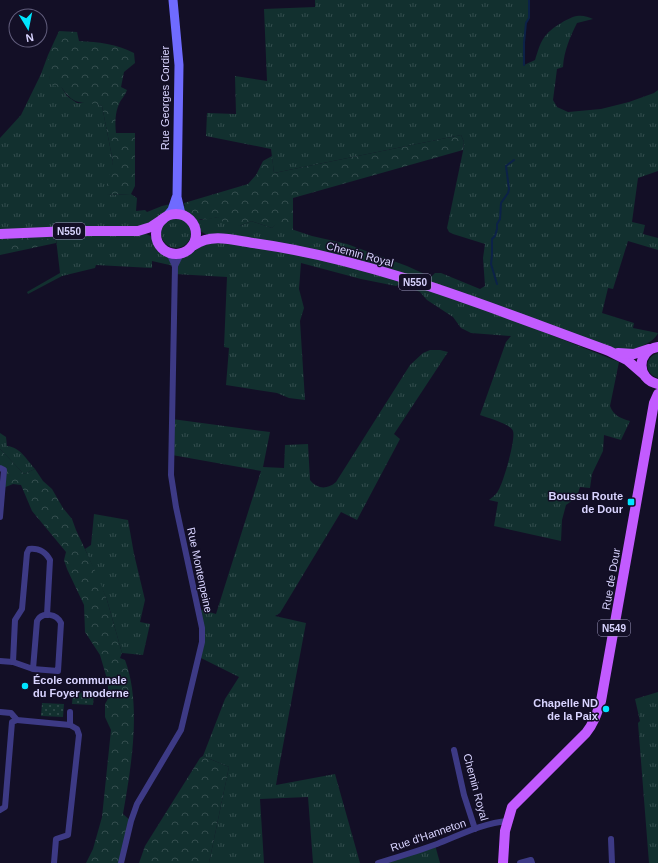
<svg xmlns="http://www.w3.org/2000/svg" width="658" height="863" viewBox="0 0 658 863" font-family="Helvetica,sans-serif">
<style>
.grass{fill:url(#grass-tufts)}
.forest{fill:url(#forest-crowns)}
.park{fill:url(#park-dots)}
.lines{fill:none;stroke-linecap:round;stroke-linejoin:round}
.stream{stroke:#0c2248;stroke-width:2}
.street{stroke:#3d3a85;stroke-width:6}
.secondary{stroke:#6f6bff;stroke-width:9}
.primary{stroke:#c25bff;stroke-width:10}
.poi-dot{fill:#00e5ff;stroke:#130f26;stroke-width:1.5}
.labels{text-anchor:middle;stroke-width:3;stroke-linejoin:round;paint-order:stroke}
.shield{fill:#130f26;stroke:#9e99be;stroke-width:1}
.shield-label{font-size:10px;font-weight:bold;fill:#d9d4ff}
.street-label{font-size:11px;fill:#d9d4ff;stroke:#130f26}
.poi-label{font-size:11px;font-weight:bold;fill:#d9d4ff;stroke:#130f26;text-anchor:end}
</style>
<defs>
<pattern id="grass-tufts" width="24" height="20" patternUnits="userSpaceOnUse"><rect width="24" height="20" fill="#12302f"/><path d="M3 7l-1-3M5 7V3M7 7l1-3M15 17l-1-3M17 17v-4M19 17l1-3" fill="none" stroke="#344d4e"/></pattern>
<pattern id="forest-crowns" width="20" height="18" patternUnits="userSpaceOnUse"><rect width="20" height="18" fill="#12302f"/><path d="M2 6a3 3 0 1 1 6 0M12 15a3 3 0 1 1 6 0" fill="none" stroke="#344d4e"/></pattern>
<pattern id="park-dots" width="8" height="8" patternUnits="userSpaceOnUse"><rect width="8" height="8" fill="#12302f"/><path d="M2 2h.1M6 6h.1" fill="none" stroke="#344d4e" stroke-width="1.8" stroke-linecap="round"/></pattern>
</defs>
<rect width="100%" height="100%" fill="#130f26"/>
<!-- grass -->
<g class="grass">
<path d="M 315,0 L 529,0 L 529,18 L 526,23 L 524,43 L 524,65 L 535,60 C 538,51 540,41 547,34 C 552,28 569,17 577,16 C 583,15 588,17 593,19 L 577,23 C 570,37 564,51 563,67 L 557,69 L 553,100 L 557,107 L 568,112 L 601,109 L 629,102 L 654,93 L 658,90 L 658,171 L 638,178 L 632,222 L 645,225 L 643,234 L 658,238 L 658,250 L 628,241 L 613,289 L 608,288 L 602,313 L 634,323 L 633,328 L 658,333 C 654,343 634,350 624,351 L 534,328 L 619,362 L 610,406 C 614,416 620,418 630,421 L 621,440 L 604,435 L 603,451 L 592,474 L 590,488 L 580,487 L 577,497 L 566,505 L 562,520 L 561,541 L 494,526 L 498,502 L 489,500 C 492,497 496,495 498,491 C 503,484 516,439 513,431 C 511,424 488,418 480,415 L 506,342 L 511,336 L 471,333 L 461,328 L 453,317 L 427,300 L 420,292 L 401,284 L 396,286 L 361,279 L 301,263 L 299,289 L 304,308 L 300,321 L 305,400 L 289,398 L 277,393 L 226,385 L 229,348 L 224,347 L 227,277 L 175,274 L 174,266 L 152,261 L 152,268 L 96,265 L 95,268 L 62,276 L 28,294 L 27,292 L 60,273 L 56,239 L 35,240 L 27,237 L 0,239 L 0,138 L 21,115 L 41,74 L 48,55 L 50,80 L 62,88 L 67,96 L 77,103 L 93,103 L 102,106 L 113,162 L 107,195 L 131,194 L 137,198 L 136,211 L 145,210 L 147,212 L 162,206 L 175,203 L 146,234 L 157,239 L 159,245 L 163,250 L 169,253 L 175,255 L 186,252 L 194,245 L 213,237 C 208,235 202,233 198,229 C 191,223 191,218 181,214 L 179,207 L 185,206 L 194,217 L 201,220 L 218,217 L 240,226 L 251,221 L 272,228 L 278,221 L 294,230 L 312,236 L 347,244 L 407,266 L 431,277 L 435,273 L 441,273 L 480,289 L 485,286 L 483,258 L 485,244 L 453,234 L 449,232 L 447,228 L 463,151 L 464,142 L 461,135 L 274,173 L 271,149 L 206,136 L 207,113 L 236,114 L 235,76 L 267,81 L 264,9 L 315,7 Z"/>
<circle cx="176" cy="233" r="15"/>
<path d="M 430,350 L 440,350 L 448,352 L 394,434 L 400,439 L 357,520 L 341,512 L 280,613 L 275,616 L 306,623 L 279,767 L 276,785 L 335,774 L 360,863 L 313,863 L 308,797 L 260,799 L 264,863 L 209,863 L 229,767 L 203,756 L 225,699 L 239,677 L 199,657 L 202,642 L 199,609 L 216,614 L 261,471 L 172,455 L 172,419 L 270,432 L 263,467 L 284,468 L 285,445 L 308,444 L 310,480 C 317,489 327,490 336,482 L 410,365 L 423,353 Z"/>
<path d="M 658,353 L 658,378 C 644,374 644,357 658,353 Z"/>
<path d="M 0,433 L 6,437 L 7,446 C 20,447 27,460 35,469 L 24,474 L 0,449 Z"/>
<path d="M 94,514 L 128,520 L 134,554 L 145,600 L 140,622 L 150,624 L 143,655 L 122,653 L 107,600 L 85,549 L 91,545 Z"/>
<path d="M 658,692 L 658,863 L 649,863 L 638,723 L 640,721 L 635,699 Z"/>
<path d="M 435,845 L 440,863 L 378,863 Z"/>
</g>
<!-- forest -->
<g class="forest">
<path d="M 59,31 L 77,32 L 79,41 C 98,42 117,44 134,53 L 135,63 L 124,72 L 121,87 L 127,90 C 125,96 121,99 119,104 C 115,113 115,123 116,133 L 135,133 L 135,186 L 131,194 L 107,195 L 107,183 L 113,162 L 102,106 C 83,100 75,108 62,88 L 54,86 L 50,81 L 48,70 L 48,55 Z"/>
<path d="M 461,135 L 464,142 L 463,150 L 293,198 L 293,230 L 278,222 L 272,228 L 251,221 L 240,226 L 226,225 L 218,217 C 202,221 192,222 184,204 L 184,203 L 248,184 L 256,175 L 263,161 L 272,156 L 274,173 Z"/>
<path d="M 27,237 L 35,240 L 56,238 L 56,243 L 0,255 L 0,239 Z"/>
<path d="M 0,449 L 24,474 L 35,469 L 43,481 L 52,489 L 63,508 L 72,519 L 76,530 L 98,577 L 107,600 L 122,653 L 120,658 L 125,660 C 142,705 131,768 123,814 L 131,821 L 121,863 L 86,863 L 93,849 L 102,817 L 111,730 L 105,717 L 105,704 L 109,697 L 107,679 L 100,655 L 85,632 L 84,605 L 67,569 L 64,560 L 66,552 L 32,511 L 21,485 L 13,484 L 3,488 L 4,470 L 0,468 Z"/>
<path d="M 203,756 L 229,767 L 209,863 L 139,863 L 145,846 L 200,758 Z"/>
</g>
<!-- park -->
<g class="park">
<path d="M 73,692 L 94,693 L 93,705 L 72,704 Z"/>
<path d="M 42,703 L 64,704 L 63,717 L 41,716 Z"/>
</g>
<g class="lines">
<!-- stream -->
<g class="stream">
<path d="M 524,65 L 524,43 L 526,23 L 529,18 L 529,0"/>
<path d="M 497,284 L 491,264 L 492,255 L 492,239 L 495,236 L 497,229 L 497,224 L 500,219 L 501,203 L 508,193 L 509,189 L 506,166 L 514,160"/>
</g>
<!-- street -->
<g class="street">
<path d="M 175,266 L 181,254"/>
<path d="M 0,468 L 4,470 L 0,517"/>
<path d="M 0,661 L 13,662 L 33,669 L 58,671 L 61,623 C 57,614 42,611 37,621 L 33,669"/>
<path d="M 13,662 L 15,620 L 22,609 L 27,553 L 29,549 C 39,548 45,551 50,560 L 47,615"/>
<path d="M 0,712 L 11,713 L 17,720 L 70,725 L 77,729 L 79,735 L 68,835 L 56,839 L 54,863"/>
<path d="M 70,725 L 70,712"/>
<path d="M 454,750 L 464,795 L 475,829"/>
<path d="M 0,810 L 5,807 L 12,722 L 17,720"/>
<path d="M 611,839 L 612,863"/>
<path d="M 121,863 L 131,821 L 137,804 L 181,730 L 202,642 L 202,628 L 176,507 L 171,475 L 175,266 L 169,253"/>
<path d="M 378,863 C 398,857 418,851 437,844 C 460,835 483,823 508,821"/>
<path d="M 520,863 L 531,860 L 532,863"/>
</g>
<!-- secondary -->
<g class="secondary">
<path d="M 173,0 L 179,65 L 177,197 L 181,214"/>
<path d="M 167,216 L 172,210 L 176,198"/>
</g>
<!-- primary -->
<g class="primary">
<circle cx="176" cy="234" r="20"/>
<path d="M 0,234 L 70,231 L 138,231 L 151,227 L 163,219"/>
<path d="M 194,245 C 212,233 233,240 253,243 C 376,260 493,309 609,351 L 627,360 L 642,373"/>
<path d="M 658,347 C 636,350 636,380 658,384"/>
<path d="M 618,353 L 634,354 L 649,349"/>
<path d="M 503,863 L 505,831 L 512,807 L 586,733 C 594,723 597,713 601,701 L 654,403 L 658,394"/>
</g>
</g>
<!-- markers -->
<g class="poi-dot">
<rect x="627" y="498" width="8" height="8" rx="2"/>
<circle cx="25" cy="686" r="4"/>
<circle cx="606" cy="709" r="4"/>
</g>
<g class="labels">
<!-- shield labels -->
<g class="shield">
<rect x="53" y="223" width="32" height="16" rx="3"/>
<rect x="399" y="274" width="32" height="16" rx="3"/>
<rect x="598" y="620" width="32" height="16" rx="3"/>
</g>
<g class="shield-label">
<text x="69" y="235">N550</text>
<text x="415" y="286">N550</text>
<text x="614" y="632">N549</text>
</g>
<!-- street labels -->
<g class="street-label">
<text transform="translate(165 98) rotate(-90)" y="4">Rue Georges Cordier</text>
<text transform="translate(360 254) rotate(15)" y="4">Chemin Royal</text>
<text transform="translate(200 570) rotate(78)" y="4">Rue Montenpeine</text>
<text transform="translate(611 579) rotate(-80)" y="4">Rue de Dour</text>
<text transform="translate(476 787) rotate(75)" y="4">Chemin Royal</text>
<text transform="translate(428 835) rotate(-19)" y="4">Rue d'Hanneton</text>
</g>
<!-- poi labels -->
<g class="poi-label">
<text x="623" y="500">Boussu Route<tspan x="623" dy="13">de Dour</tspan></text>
<text x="33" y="684" text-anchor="start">École communale<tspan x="33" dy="13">du Foyer moderne</tspan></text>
<text x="598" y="707">Chapelle ND<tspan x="598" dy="13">de la Paix</tspan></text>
</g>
</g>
<!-- north arrow -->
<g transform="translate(28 28) rotate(170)"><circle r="19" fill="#130f26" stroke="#625e7d"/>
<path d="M0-3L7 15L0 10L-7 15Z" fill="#00e5ff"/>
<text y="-6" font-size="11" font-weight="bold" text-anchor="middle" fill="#d9d4ff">N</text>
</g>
</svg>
